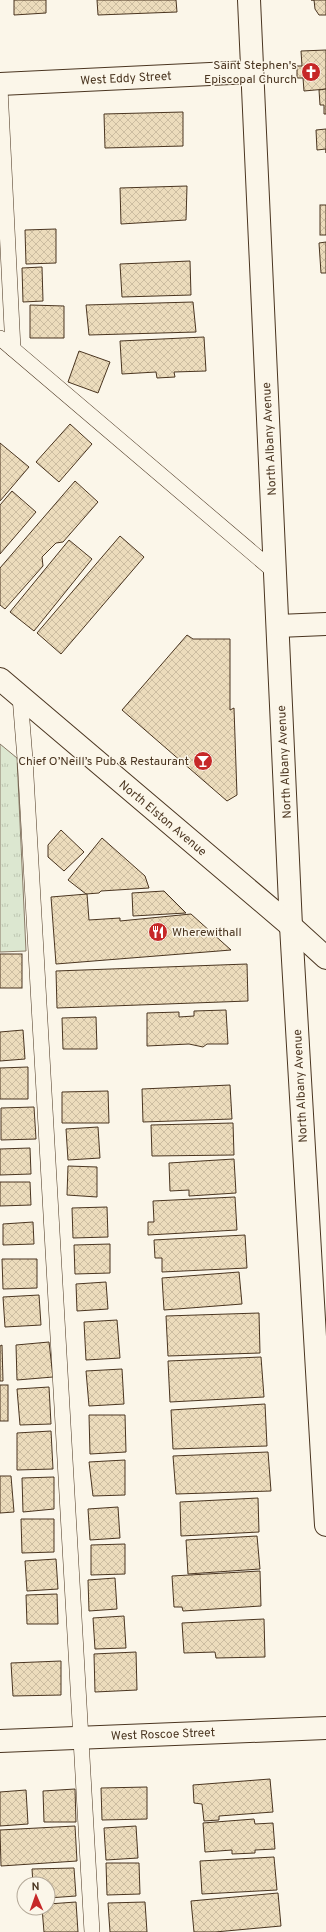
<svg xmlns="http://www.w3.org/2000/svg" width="326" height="1932" viewBox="0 0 326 1932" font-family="Overpass,sans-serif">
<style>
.grass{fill:url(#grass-tufts);stroke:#887966}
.building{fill:url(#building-cross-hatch);stroke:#4a3520}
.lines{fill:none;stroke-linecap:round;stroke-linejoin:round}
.service-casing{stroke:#4a3520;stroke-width:16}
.minor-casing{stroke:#4a3520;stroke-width:24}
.secondary-casing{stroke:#4a3520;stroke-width:24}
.service{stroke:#fbf6e9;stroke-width:15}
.minor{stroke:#fbf6e9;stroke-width:22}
.secondary{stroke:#fbf6e9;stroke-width:22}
.labels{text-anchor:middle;stroke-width:3;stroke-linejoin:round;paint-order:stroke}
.poi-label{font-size:12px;fill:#4a3520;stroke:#fbf6e9;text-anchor:end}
.street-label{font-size:12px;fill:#4a3520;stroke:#fbf6e9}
</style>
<defs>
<pattern id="grass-tufts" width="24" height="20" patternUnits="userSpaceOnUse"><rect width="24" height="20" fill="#dce7d0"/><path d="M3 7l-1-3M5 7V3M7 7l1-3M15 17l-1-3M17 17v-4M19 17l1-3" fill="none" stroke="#bec7b2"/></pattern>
<pattern id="building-cross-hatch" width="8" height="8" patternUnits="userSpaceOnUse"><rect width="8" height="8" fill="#ecdcbc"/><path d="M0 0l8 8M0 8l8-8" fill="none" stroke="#ccbda1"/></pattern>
</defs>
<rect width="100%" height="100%" fill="#fbf6e9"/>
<!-- grass -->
<path class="grass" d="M 0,744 L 17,758 L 26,951 L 0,952 Z"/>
<!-- building -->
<g class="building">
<path d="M 14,0 L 46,0 L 46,13 L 14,15 Z"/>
<path d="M 97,0 L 176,0 L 177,12 L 98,15 Z"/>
<path d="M 311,0 L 326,0 L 326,15 L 319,15 L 315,9 L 314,0 Z"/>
<path d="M 326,50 L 326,89 L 304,91 L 303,78 L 297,78 L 297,66 L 302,66 L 301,51 Z"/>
<path d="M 326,89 L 326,114 L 324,114 L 324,105 L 320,105 L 319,90 Z"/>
<path d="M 183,112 L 183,146 L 105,148 L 104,114 Z"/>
<path d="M 326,129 L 326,153 L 326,149 L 317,150 L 316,130 Z"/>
<path d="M 187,186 L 186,220 L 121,224 L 120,188 Z"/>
<rect x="320" y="205" width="6" height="30"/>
<path d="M 56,229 L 56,263 L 26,264 L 25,230 Z"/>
<path d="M 326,242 L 326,273 L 321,273 L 319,243 Z"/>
<path d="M 190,261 L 191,295 L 122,297 L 120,264 Z"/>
<path d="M 42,267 L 43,301 L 23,302 L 22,268 Z"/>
<path d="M 193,302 L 196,332 L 89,335 L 86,305 Z"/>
<path d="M 30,305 L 64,306 L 64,338 L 30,338 Z"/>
<path d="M 204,337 L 206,371 L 174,372 L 175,377 L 157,378 L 156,372 L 122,374 L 120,341 Z"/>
<path d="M 79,351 L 110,362 L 98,393 L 68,382 Z"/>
<path d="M 70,424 L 92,444 L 59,482 L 36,462 Z"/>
<path d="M 0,443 L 29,467 L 0,501 Z"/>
<path d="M 75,481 L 98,502 L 63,542 L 56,543 L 42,557 L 43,566 L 5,609 L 0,605 L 0,568 Z"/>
<path d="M 12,491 L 36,512 L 0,554 L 0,505 Z"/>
<path d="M 120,536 L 144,557 L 61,654 L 37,633 Z"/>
<path d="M 69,540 L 92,559 L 34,631 L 10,612 Z"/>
<path d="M 187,635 L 193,639 L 230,639 L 230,710 L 234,708 L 237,795 L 227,801 L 122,710 Z"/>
<path d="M 61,830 L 84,852 L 64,871 L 48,857 L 48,845 Z"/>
<path d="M 102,838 L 145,876 L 149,888 L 101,891 L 99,893 L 86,894 L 68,880 Z"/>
<path d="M 164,891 L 186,913 L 133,916 L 132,893 Z"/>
<path d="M 87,894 L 89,920 L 120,918 L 120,921 L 191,914 L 231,950 L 56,964 L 51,897 Z"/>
<rect x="0" y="954" width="22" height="34"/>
<path d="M 247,964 L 248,1001 L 57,1008 L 56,971 Z"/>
<path d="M 226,1010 L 228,1044 L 207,1044 L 203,1047 L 189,1044 L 147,1046 L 147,1013 L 179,1012 L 179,1017 L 194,1016 L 194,1011 Z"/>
<path d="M 96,1017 L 97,1049 L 63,1049 L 62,1018 Z"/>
<path d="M 23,1030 L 25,1059 L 0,1061 L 0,1032 Z"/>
<path d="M 28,1067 L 28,1099 L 0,1099 L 0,1068 Z"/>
<path d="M 230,1085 L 232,1119 L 143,1122 L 142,1089 Z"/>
<path d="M 108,1091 L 109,1123 L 62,1123 L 62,1092 Z"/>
<path d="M 34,1107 L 36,1139 L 1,1140 L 1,1108 Z"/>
<path d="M 233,1123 L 234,1155 L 152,1156 L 151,1125 Z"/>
<path d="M 98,1127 L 100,1158 L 68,1160 L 66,1129 Z"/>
<path d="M 30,1148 L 31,1174 L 0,1175 L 0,1149 Z"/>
<path d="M 234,1159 L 236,1193 L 189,1196 L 189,1190 L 170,1191 L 169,1163 Z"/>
<path d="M 68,1166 L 97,1167 L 97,1197 L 67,1195 Z"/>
<path d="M 0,1182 L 30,1182 L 31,1205 L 0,1206 Z"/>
<path d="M 235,1197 L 237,1230 L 148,1235 L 148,1222 L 154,1222 L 153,1201 Z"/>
<path d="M 107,1207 L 108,1237 L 73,1238 L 72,1208 Z"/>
<path d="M 33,1222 L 34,1244 L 3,1245 L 3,1224 Z"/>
<path d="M 245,1235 L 247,1268 L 162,1272 L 162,1258 L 155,1258 L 154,1240 Z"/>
<path d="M 110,1244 L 110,1273 L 75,1274 L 74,1245 Z"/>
<path d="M 2,1259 L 37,1259 L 37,1288 L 3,1289 Z"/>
<path d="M 239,1272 L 242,1304 L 164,1310 L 162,1278 Z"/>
<path d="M 106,1282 L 108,1309 L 77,1311 L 76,1284 Z"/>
<path d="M 39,1295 L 41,1325 L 5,1327 L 3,1297 Z"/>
<path d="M 259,1313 L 260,1353 L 168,1356 L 166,1316 Z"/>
<path d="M 117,1320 L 120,1358 L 86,1360 L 84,1322 Z"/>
<path d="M 49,1342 L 53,1377 L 17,1380 L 16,1345 Z"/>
<path d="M 2,1345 L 3,1381 L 0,1381 L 0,1346 Z"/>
<path d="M 261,1357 L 264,1397 L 170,1402 L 168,1361 Z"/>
<path d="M 122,1369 L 124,1404 L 89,1406 L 86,1371 Z"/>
<rect x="0" y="1385" width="8" height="36"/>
<path d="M 49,1387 L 51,1424 L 20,1425 L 17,1389 Z"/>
<path d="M 265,1404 L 267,1446 L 173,1449 L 171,1410 Z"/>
<path d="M 89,1415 L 125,1415 L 126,1452 L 90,1454 Z"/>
<path d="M 51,1431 L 53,1469 L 17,1470 L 17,1433 Z"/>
<path d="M 268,1452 L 271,1491 L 176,1494 L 173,1456 Z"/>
<path d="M 125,1460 L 125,1495 L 93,1496 L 89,1462 Z"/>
<path d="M 0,1476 L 11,1476 L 14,1512 L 0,1513 Z"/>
<path d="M 54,1477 L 54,1509 L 23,1512 L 22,1478 Z"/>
<path d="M 258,1498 L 259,1532 L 181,1536 L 180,1502 Z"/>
<path d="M 118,1507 L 120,1538 L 90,1540 L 88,1509 Z"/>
<path d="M 21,1519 L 54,1519 L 54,1552 L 22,1553 Z"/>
<path d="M 257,1536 L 260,1569 L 188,1574 L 186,1540 Z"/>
<path d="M 125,1544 L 125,1574 L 91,1575 L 91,1545 Z"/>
<path d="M 56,1559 L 58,1589 L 27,1591 L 25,1561 Z"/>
<path d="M 260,1571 L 261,1606 L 183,1611 L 182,1607 L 174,1607 L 172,1576 Z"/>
<path d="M 115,1578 L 117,1609 L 89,1611 L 88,1580 Z"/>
<path d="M 57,1594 L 58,1624 L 27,1624 L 26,1595 Z"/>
<path d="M 124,1616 L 126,1648 L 95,1649 L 93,1618 Z"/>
<path d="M 264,1619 L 265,1657 L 216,1658 L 215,1652 L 184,1653 L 182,1623 Z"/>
<path d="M 136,1652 L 137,1690 L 95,1692 L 94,1654 Z"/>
<path d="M 61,1661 L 61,1695 L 13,1696 L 11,1663 Z"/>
<path d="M 270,1779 L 273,1812 L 219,1816 L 219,1820 L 204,1821 L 202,1804 L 194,1803 L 193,1785 Z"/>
<path d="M 147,1787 L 147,1819 L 102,1820 L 101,1788 Z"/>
<path d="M 75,1789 L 76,1822 L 44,1822 L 43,1791 Z"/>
<path d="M 26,1790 L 28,1824 L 0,1826 L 0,1792 Z"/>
<path d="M 254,1819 L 255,1824 L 273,1823 L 275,1849 L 255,1850 L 255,1853 L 232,1854 L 232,1850 L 205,1852 L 203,1823 Z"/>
<path d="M 75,1826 L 77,1861 L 1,1866 L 0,1830 Z"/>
<path d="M 136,1826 L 138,1858 L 106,1860 L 104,1828 Z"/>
<path d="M 274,1857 L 277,1890 L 202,1894 L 200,1861 Z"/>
<path d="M 106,1863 L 139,1863 L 140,1894 L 107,1895 Z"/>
<path d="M 74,1868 L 76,1896 L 48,1898 L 48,1884 L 33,1884 L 32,1869 Z"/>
<path d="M 278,1893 L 281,1926 L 215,1932 L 194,1932 L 191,1901 Z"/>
<path d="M 76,1902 L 78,1932 L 44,1932 L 42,1908 L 48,1908 L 48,1904 Z"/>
<path d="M 145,1902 L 147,1932 L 110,1932 L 108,1903 Z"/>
</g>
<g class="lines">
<!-- service casing -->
<g class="service-casing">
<g id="service">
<path d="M 0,88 L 13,349"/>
<path d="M 0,338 L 275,572"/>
<path d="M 20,696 L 25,759 L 92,1932"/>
</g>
</g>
<!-- minor casing -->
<g class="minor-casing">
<g id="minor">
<path d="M 249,0 L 291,926 L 326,1525"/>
<path d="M 0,84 L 252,72"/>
<path d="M 278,626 L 326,624"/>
<path d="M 0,1741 L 326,1728"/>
</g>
</g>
<!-- secondary casing -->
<g class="secondary-casing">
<path id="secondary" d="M 0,679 L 291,926 L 326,958"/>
</g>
<!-- service -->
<use href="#service" class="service"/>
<!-- minor -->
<use href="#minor" class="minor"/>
<!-- secondary -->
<use href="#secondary" class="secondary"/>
</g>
<!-- icons -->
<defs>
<g id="church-disc" transform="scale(1)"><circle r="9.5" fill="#c62828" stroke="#fbf6e9"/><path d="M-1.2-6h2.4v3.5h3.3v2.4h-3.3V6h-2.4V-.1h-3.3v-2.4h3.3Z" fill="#fff"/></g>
<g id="bar-disc" transform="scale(1)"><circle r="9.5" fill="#c62828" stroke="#fbf6e9"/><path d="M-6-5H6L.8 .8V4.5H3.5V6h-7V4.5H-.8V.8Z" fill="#fff"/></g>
<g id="restaurant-disc" transform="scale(1)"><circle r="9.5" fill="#c62828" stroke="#fbf6e9"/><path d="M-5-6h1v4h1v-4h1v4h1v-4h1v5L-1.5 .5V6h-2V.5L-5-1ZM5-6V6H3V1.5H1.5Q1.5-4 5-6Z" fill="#fff"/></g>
</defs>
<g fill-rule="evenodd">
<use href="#church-disc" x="311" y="72"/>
<use href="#bar-disc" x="203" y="761"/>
<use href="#restaurant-disc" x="158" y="932"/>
</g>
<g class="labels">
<!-- poi labels -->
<g class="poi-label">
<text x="297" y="69">Saint Stephen's<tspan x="297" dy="14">Episcopal Church</tspan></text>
<text x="189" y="765">Chief O’Neill’s Pub &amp; Restaurant</text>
<text x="172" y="936" text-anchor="start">Wherewithall</text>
</g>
<!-- street labels -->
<g class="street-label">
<text transform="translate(126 78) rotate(-3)" y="4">West Eddy Street</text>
<text transform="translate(269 439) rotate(-93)" y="4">North Albany Avenue</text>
<text transform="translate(284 762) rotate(-93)" y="4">North Albany Avenue</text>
<text transform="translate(163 818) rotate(40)" y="4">North Elston Avenue</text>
<text transform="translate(300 1086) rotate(-93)" y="4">North Albany Avenue</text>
<text transform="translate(163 1734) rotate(-2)" y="4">West Roscoe Street</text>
</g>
</g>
<!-- north arrow -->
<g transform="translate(36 1896) rotate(358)"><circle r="19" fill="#fbf6e9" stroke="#b4a999"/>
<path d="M0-3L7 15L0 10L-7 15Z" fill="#c62828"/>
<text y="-6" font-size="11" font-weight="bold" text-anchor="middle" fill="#4a3520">N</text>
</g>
</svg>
